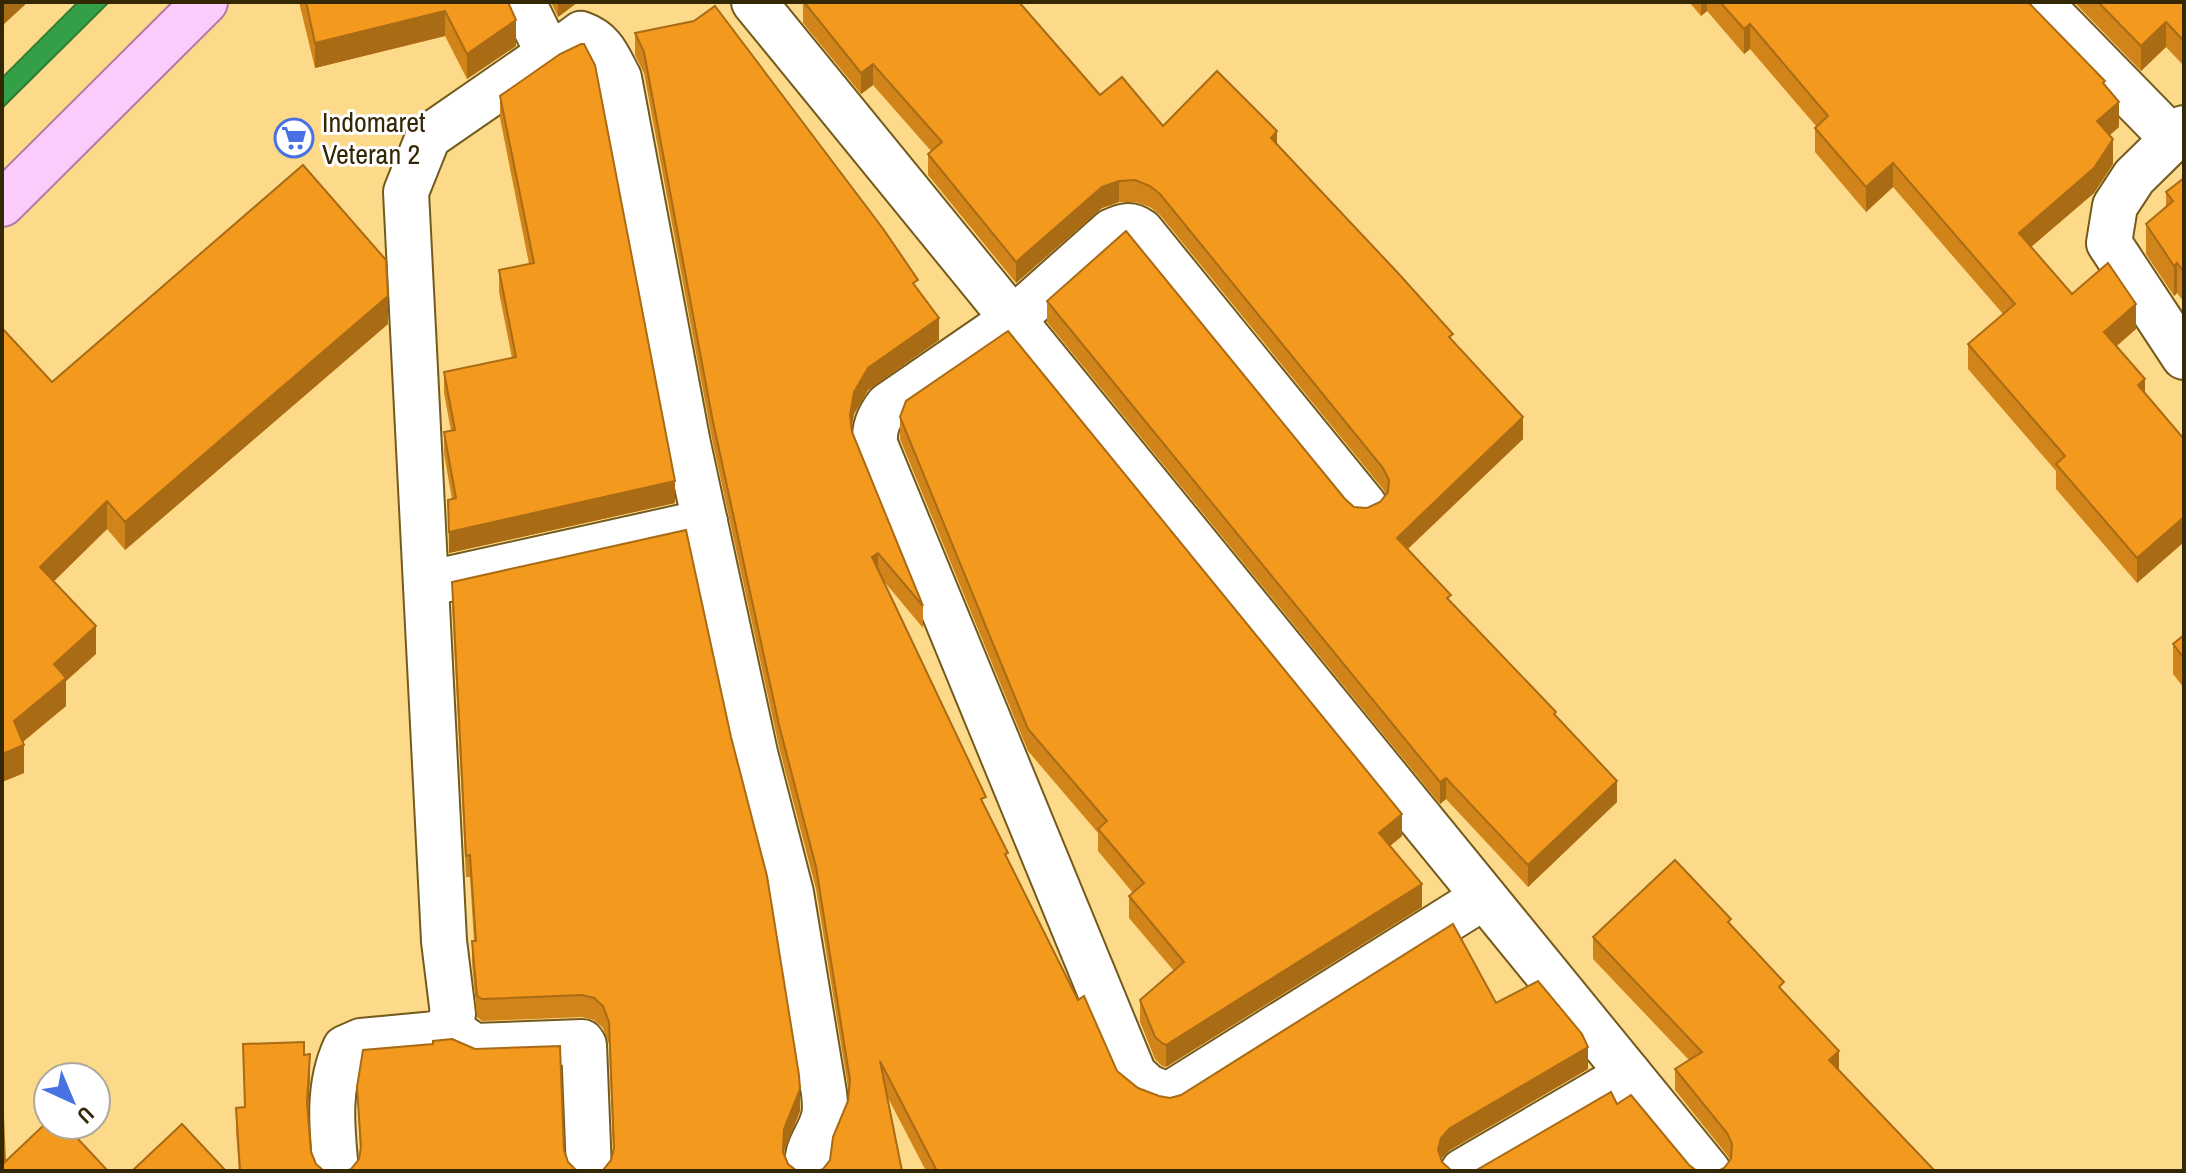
<svg xmlns="http://www.w3.org/2000/svg" width="2186" height="1173" viewBox="0 0 2186 1173" font-family="'Archivo Narrow',sans-serif">
<style>
.water{fill:#33a048;stroke:#337c34;stroke-width:2}
.lines{fill:none;stroke-linecap:round;stroke-linejoin:round}
.street-casing{stroke:#745b1d;stroke-width:48}
.primary-casing{stroke:#b37ca3;stroke-width:48}
.street{stroke:#fff;stroke-width:44}
.primary{stroke:#fbccfb;stroke-width:44}
.wall{fill:#d1841a}
.shaded-wall{fill:#aa6b15}
.building{fill:#f3991e;stroke:#aa6b15;stroke-width:2}
.labels{text-anchor:middle;stroke-width:6;stroke-linejoin:round;paint-order:stroke}
.poi-label{font-size:28px;fill:#342704;stroke:#fff;text-anchor:start}
</style>
<rect width="100%" height="100%" fill="#fdda8a"/>
<!-- water -->
<path class="water" d="M 78,2 L 109,2 L 2,108 L 2,78 Z"/>
<g class="lines">
<!-- street casing -->
<g class="street-casing">
<g id="street">
<path d="M 523,2 L 545,47 L 551,52 L 558,51 L 581,34 C 604,42 608,58 619,78 L 688,444 L 755,753 L 791,893 L 824,1093 C 825,1102 826,1111 823,1120 C 817,1139 804,1150 808,1171"/>
<path d="M 754,2 L 1708,1171"/>
<path d="M 2039,2 L 2172,138"/>
<path d="M 2184,128 L 2134,177 L 2115,206 L 2109,243 L 2184,357"/>
<path d="M 1364,505 L 1141,231 C 1130,223 1123,226 1112,231 L 1013,319 L 888,405 C 878,418 874,428 875,444 L 1134,1074 L 1148,1087 L 1168,1095 L 1484,897"/>
<path d="M 426,584 L 705,522"/>
<path d="M 447,1027 L 474,1046 L 582,1042 L 584,1045 L 589,1171"/>
<path d="M 336,1171 C 332,1129 327,1087 345,1048 L 361,1041 L 436,1034 L 447,1027 L 453,1014 L 444,941 L 406,192 L 428,137 L 551,52"/>
<path d="M 1463,1171 L 1629,1074"/>
</g>
</g>
<!-- primary casing -->
<g class="primary-casing">
<path id="primary" d="M 2,204 L 205,2"/>
</g>
<!-- street -->
<use href="#street" class="street"/>
<!-- primary -->
<use href="#primary" class="primary"/>
</g>
<!-- wall -->
<g class="wall">
<path d="M 299,2 L 508,2 L 516,46 L 467,79 L 445,36 L 315,68 Z"/>
<path d="M 551,2 L 578,2 L 558,17 Z"/>
<path d="M 803,2 L 1100,95 L 1163,126 L 1277,145 L 1453,341 L 1523,439 L 1408,549 L 1451,602 L 1556,717 L 1617,802 L 1528,887 L 1446,799 L 1440,804 L 1047,322 L 1047,301 L 1354,507 L 1367,508 L 1380,502 L 1386,495 L 1383,489 L 1160,215 L 1150,207 L 1135,202 L 1119,202 L 1102,208 L 1016,283 L 928,175 L 928,154 L 931,151 L 873,85 L 861,94 L 803,23 Z"/>
<path d="M 1689,2 L 2028,2 L 2105,86 L 2119,127 L 2110,135 L 2113,164 L 2094,193 L 2031,247 L 2072,294 L 2136,329 L 2117,346 L 2145,393 L 2184,439 L 2184,542 L 2137,583 L 2056,489 L 2056,471 L 1968,369 L 1968,344 L 2003,314 L 1893,187 L 1866,212 L 1815,152 L 1815,128 L 1816,126 L 1750,49 L 1744,54 L 1707,11 L 1701,16 Z"/>
<path d="M 2074,2 L 2184,2 L 2184,66 L 2166,47 L 2141,71 Z"/>
<path d="M 635,33 L 918,290 L 939,340 L 868,390 L 854,414 L 851,428 L 923,606 L 923,628 L 882,579 L 1008,859 L 1078,1000 L 1117,1071 L 1138,1088 L 1159,1096 L 1170,1098 L 1496,1003 L 1588,1069 L 1450,1150 L 1441,1159 L 1442,1162 L 1452,1171 L 926,1171 L 887,1096 L 823,1169 L 830,1160 L 848,1101 L 849,1094 L 816,889 L 779,747 L 712,439 L 644,73 L 635,55 Z"/>
<path d="M 500,96 L 675,503 L 449,553 L 448,500 L 452,499 L 444,454 L 444,432 L 451,431 L 444,393 L 444,372 L 512,358 L 499,292 L 499,270 L 529,264 L 500,118 Z"/>
<path d="M 2184,178 L 2184,302 L 2177,293 L 2174,296 L 2146,254 L 2146,224 L 2166,207 L 2166,192 Z"/>
<path d="M 388,324 L 125,550 L 107,529 L 54,581 L 96,654 L 66,681 L 66,706 L 23,742 L 24,773 L 2,782 L 2,328 L 52,382 Z"/>
<path d="M 900,417 L 1402,836 L 1390,846 L 1422,907 L 1166,1067 L 1162,1066 L 1155,1059 L 1140,1022 L 1140,1000 L 1174,971 L 1129,918 L 1129,896 L 1133,893 L 1098,851 L 1098,833 L 1028,751 L 900,439 Z"/>
<path d="M 452,582 L 800,1111 L 784,1151 L 788,1164 L 603,1170 L 611,1160 L 613,1152 L 609,1044 L 603,1028 L 594,1020 L 582,1017 L 482,1021 L 477,1017 L 472,963 L 472,941 L 474,941 L 470,877 L 466,877 L 452,604 Z"/>
<path d="M 2184,635 L 2184,688 L 2173,674 L 2173,644 Z"/>
<path d="M 1731,926 L 1784,992 L 1839,1070 L 1724,1168 L 1730,1160 L 1727,1155 L 1675,1090 L 1675,1069 L 1689,1060 L 1593,959 L 1593,937 Z"/>
<path d="M 304,1055 L 310,1076 L 308,1112 L 311,1152 L 316,1164 L 324,1171 L 239,1171 L 236,1130 L 236,1108 L 244,1107 Z"/>
<path d="M 357,1087 L 564,1150 L 568,1162 L 351,1169 L 359,1159 L 360,1153 Z"/>
</g>
<!-- shaded-wall -->
<g class="shaded-wall">
<path d="M 5,2 L 28,2 L 2,26 L 2,4 Z"/>
<path d="M 558,2 L 578,2 L 558,17 Z"/>
<path d="M 1701,2 L 1707,2 L 1707,11 L 1701,16 Z"/>
<path d="M 445,11 L 445,36 L 315,68 L 315,43 Z"/>
<path d="M 516,20 L 516,46 L 467,79 L 467,54 Z"/>
<path d="M 2166,22 L 2166,47 L 2141,71 L 2141,46 Z"/>
<path d="M 1750,24 L 1750,49 L 1744,54 L 1744,29 Z"/>
<path d="M 873,64 L 873,85 L 861,94 L 861,73 Z"/>
<path d="M 2119,102 L 2119,127 L 2097,146 L 2097,121 Z"/>
<path d="M 1277,131 L 1277,153 L 1271,138 Z"/>
<path d="M 2113,139 L 2113,164 L 2094,193 L 2019,257 L 2019,233 Z"/>
<path d="M 1893,163 L 1893,187 L 1866,212 L 1866,187 Z"/>
<path d="M 1119,181 L 1119,202 L 1102,208 L 1016,283 L 1016,262 L 1102,187 Z"/>
<path d="M 2177,263 L 2177,293 L 2174,296 L 2174,266 Z"/>
<path d="M 388,296 L 388,324 L 125,550 L 125,522 Z"/>
<path d="M 2136,304 L 2136,329 L 2104,356 L 2104,332 Z"/>
<path d="M 939,318 L 939,340 L 868,390 L 854,414 L 850,437 L 850,415 L 854,392 L 868,368 Z"/>
<path d="M 2145,379 L 2145,404 L 2138,385 Z"/>
<path d="M 1523,417 L 1523,439 L 1397,559 L 1397,538 Z"/>
<path d="M 675,481 L 675,503 L 449,553 L 449,532 Z"/>
<path d="M 107,501 L 107,529 L 40,595 L 40,567 Z"/>
<path d="M 2184,517 L 2184,542 L 2137,583 L 2137,558 Z"/>
<path d="M 878,553 L 878,574 L 872,557 Z"/>
<path d="M 96,626 L 96,654 L 66,681 L 66,706 L 14,749 L 14,721 L 54,664 Z"/>
<path d="M 24,745 L 24,773 L 2,782 L 2,754 Z"/>
<path d="M 1446,778 L 1446,799 L 1440,804 L 1440,782 Z"/>
<path d="M 1617,781 L 1617,802 L 1528,887 L 1528,865 Z"/>
<path d="M 1402,814 L 1402,836 L 1379,855 L 1379,833 Z"/>
<path d="M 1422,884 L 1422,907 L 1166,1067 L 1166,1045 Z"/>
<path d="M 1588,1047 L 1588,1069 L 1450,1150 L 1441,1159 L 1438,1150 L 1441,1138 L 1450,1128 Z"/>
<path d="M 1839,1051 L 1839,1072 L 1829,1060 Z"/>
<path d="M 310,1054 L 310,1076 L 307,1124 L 307,1102 Z"/>
<path d="M 800,1089 L 800,1111 L 784,1151 L 784,1129 Z"/>
</g>
<!-- building -->
<g class="building">
<path d="M 306,2 L 508,2 L 516,20 L 467,54 L 445,11 L 315,43 Z"/>
<path d="M 804,2 L 1019,2 L 1100,95 L 1122,77 L 1163,126 L 1217,71 L 1277,131 L 1271,138 L 1398,273 L 1453,334 L 1449,337 L 1523,417 L 1397,538 L 1451,595 L 1447,598 L 1556,712 L 1554,714 L 1617,781 L 1528,865 L 1446,778 L 1440,782 L 1047,301 L 1126,231 L 1345,499 L 1354,507 L 1367,508 L 1380,502 L 1388,492 L 1389,480 L 1383,468 L 1160,194 L 1150,186 L 1135,180 L 1119,181 L 1102,187 L 1016,262 L 928,154 L 942,142 L 873,64 L 861,73 Z"/>
<path d="M 1720,2 L 2028,2 L 2105,81 L 2103,83 L 2119,102 L 2097,121 L 2113,139 L 2094,168 L 2019,233 L 2072,294 L 2108,263 L 2136,304 L 2104,332 L 2145,379 L 2138,385 L 2184,439 L 2184,517 L 2137,558 L 2056,464 L 2065,456 L 1968,344 L 2015,304 L 1893,163 L 1866,187 L 1815,128 L 1828,116 L 1750,24 L 1744,29 Z"/>
<path d="M 2098,2 L 2184,2 L 2184,41 L 2166,22 L 2141,46 Z"/>
<path d="M 715,6 L 884,230 L 918,280 L 913,283 L 939,318 L 868,368 L 854,392 L 850,415 L 852,432 L 923,606 L 878,553 L 872,557 L 986,797 L 981,799 L 1008,853 L 1005,854 L 1078,1000 L 1084,996 L 1117,1071 L 1138,1088 L 1159,1096 L 1170,1098 L 1181,1095 L 1453,924 L 1496,1003 L 1538,981 L 1582,1034 L 1588,1047 L 1450,1128 L 1441,1138 L 1438,1150 L 1442,1162 L 1452,1171 L 937,1171 L 880,1061 L 902,1171 L 818,1171 L 823,1169 L 830,1160 L 833,1137 L 848,1101 L 850,1080 L 816,867 L 779,725 L 712,417 L 644,52 L 635,33 L 694,21 Z"/>
<path d="M 581,44 L 584,44 L 595,65 L 675,481 L 449,532 L 448,500 L 456,498 L 444,432 L 455,430 L 444,372 L 516,357 L 499,270 L 534,263 L 500,96 L 560,54 Z"/>
<path d="M 303,165 L 386,260 L 388,296 L 125,522 L 107,501 L 40,567 L 96,626 L 54,664 L 66,678 L 14,721 L 24,745 L 2,754 L 2,328 L 52,382 Z"/>
<path d="M 2184,178 L 2184,272 L 2177,263 L 2174,266 L 2146,224 L 2173,201 L 2166,192 Z"/>
<path d="M 1008,331 L 1402,814 L 1379,833 L 1422,884 L 1166,1045 L 1162,1043 L 1155,1037 L 1140,1000 L 1184,962 L 1129,896 L 1144,883 L 1098,829 L 1107,821 L 1028,729 L 900,417 L 906,401 Z"/>
<path d="M 686,530 L 731,737 L 767,876 L 799,1075 L 800,1089 L 784,1129 L 783,1152 L 788,1164 L 797,1171 L 600,1171 L 603,1170 L 611,1160 L 614,1148 L 609,1022 L 603,1006 L 594,998 L 582,995 L 482,999 L 477,996 L 472,941 L 476,941 L 470,855 L 466,856 L 452,582 Z"/>
<path d="M 2184,635 L 2184,658 L 2173,644 Z"/>
<path d="M 1675,860 L 1731,919 L 1728,922 L 1784,982 L 1779,987 L 1839,1051 L 1829,1060 L 1935,1171 L 1718,1171 L 1724,1168 L 1731,1159 L 1732,1144 L 1727,1133 L 1675,1069 L 1702,1052 L 1593,937 Z"/>
<path d="M 452,1039 L 475,1049 L 560,1046 L 564,1150 L 568,1162 L 577,1171 L 346,1171 L 351,1169 L 359,1159 L 361,1147 L 357,1087 L 363,1050 L 433,1044 L 433,1041 Z"/>
<path d="M 304,1042 L 304,1055 L 310,1054 L 307,1102 L 311,1152 L 316,1164 L 324,1171 L 240,1171 L 236,1108 L 245,1107 L 243,1044 Z"/>
<path d="M 1611,1092 L 1617,1104 L 1631,1095 L 1689,1165 L 1697,1171 L 1475,1171 Z"/>
<path d="M 2,1093 L 5,1162 L 48,1121 L 48,1125 L 65,1125 L 108,1171 L 2,1171 Z"/>
<path d="M 182,1124 L 226,1171 L 132,1171 Z"/>
</g>
<!-- icons -->
<defs>
<g id="supermarket-ring" transform="scale(2)"><circle r="9.5" fill="#fff" stroke="#4a71e4" stroke-width="1.5"/><path d="M-6-5.5h2.5l.6 2H6L4.5 2H-2.5L-4.4-4H-6ZM-1.5 3.2a1.3 1.3 0 1 0 .1 0ZM3 3.2a1.3 1.3 0 1 0 .1 0Z" fill="#4a71e4"/></g>
</defs>
<g fill-rule="evenodd">
<use href="#supermarket-ring" x="294" y="138"/>
</g>
<g class="labels">
<!-- poi labels -->
<g class="poi-label">
<text x="322" y="132">Indomaret<tspan x="322" dy="32">Veteran 2</tspan></text>
</g>
</g>
<!-- border -->
<rect width="2186" height="1173" fill="none" stroke="#342704" stroke-width="8"/>
<!-- north arrow -->
<g transform="translate(72 1101) rotate(136)"><circle r="38" fill="#ffffff" stroke="#aea99b" stroke-width="2"/>
<path d="M0-6L14 30L0 20L-14 30Z" fill="#4a71e4"/>
<text y="-12" font-size="22" font-weight="bold" text-anchor="middle" fill="#342704">U</text>
</g>
</svg>
